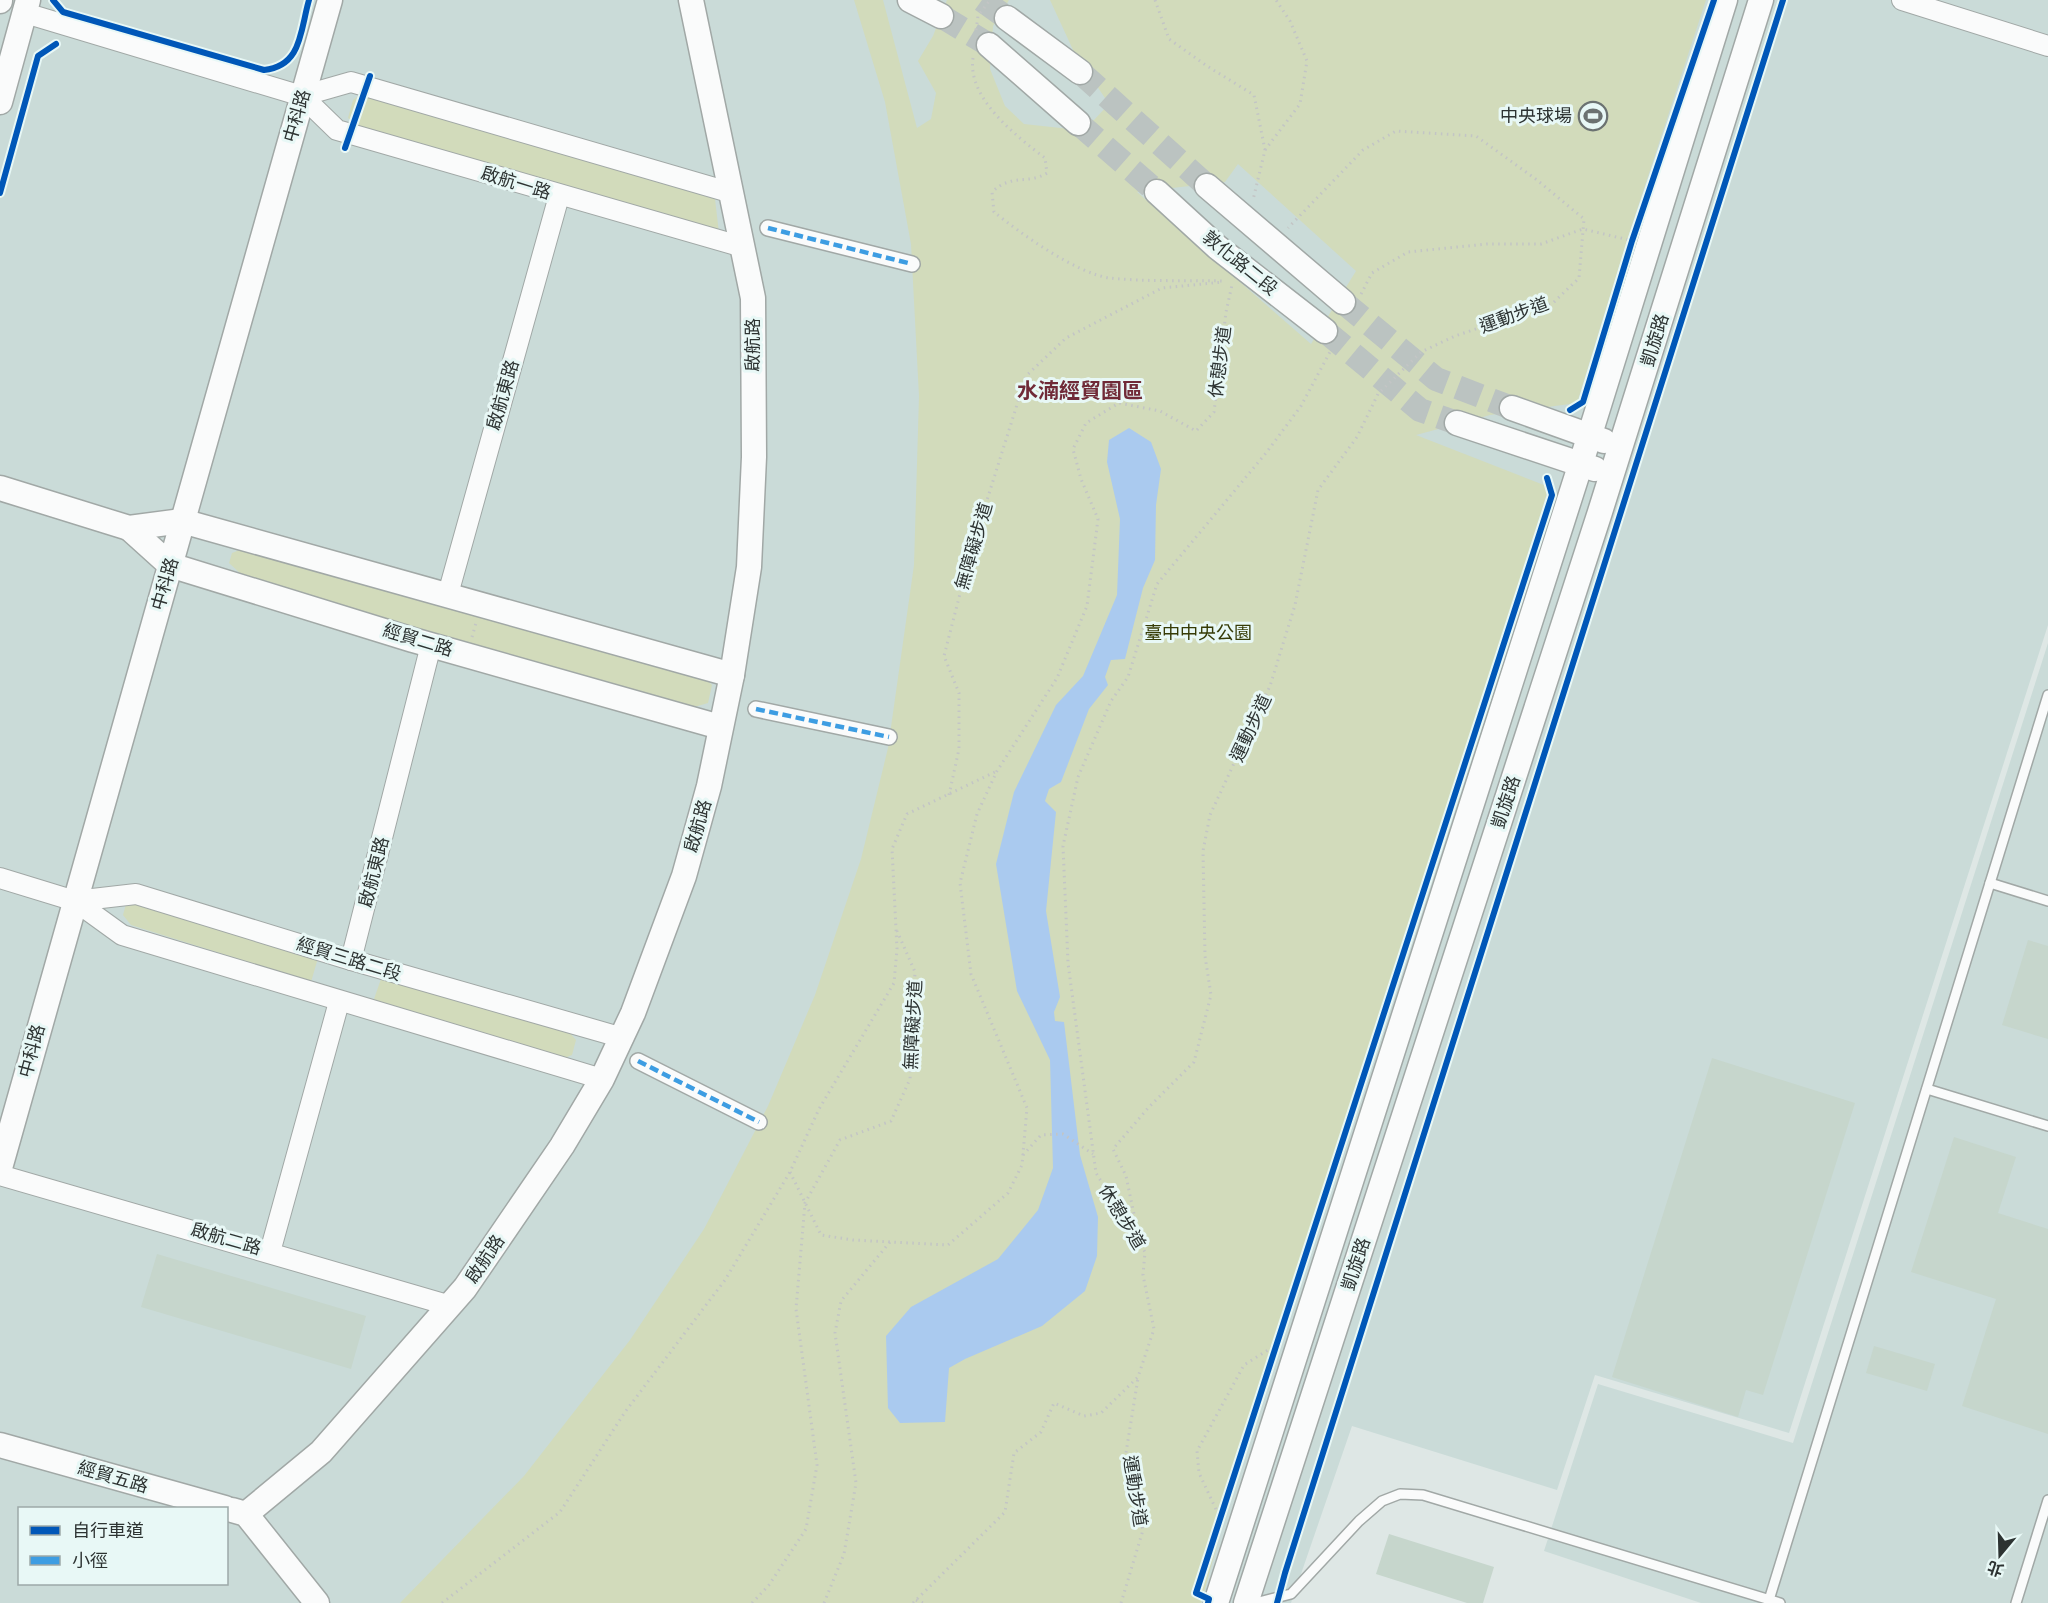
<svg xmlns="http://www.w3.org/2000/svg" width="2048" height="1603" viewBox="0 0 2048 1603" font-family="'Golos Text','Noto Sans TC',sans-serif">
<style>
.built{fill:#cadbd8;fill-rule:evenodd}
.green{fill:#d2dbbb;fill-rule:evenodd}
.water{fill:#aacaef}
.building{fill:#c6d6cc}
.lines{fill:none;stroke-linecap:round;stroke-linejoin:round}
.tertiary-tunnel{stroke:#bbc3c1;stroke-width:24;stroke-dasharray:24 12;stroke-linecap:butt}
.service-casing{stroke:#a1a8a6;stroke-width:12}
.pedestrian-casing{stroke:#a1a8a6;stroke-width:18}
.minor-casing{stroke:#a1a8a6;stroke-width:22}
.tertiary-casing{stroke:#a1a8a6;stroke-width:27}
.path{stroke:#c3c5c5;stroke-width:3;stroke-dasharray:1.5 4.5;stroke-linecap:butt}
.service{stroke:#fafbfb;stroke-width:9}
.pedestrian{stroke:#fafbfb;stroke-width:15}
.minor{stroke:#fafbfb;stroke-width:20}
.tertiary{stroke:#fafbfb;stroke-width:24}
.quiet{stroke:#3d9de2;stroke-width:4.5;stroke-dasharray:9 4.5;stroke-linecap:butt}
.cycleway-casing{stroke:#e8f8f6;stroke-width:10}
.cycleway{stroke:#0057b8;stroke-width:6}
.labels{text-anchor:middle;stroke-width:6;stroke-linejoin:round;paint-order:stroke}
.street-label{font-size:18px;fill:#2d3332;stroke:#e8f8f6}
.poi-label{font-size:18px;fill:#2d3332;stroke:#e8f8f6;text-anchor:end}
.park-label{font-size:18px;fill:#363b06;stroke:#e8f8f6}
.quarter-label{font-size:21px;font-weight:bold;fill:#702a37;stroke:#e8f8f6}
</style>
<rect width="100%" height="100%" fill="#dee7e5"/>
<!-- built -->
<g class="built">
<path d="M 0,0 L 2048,0 L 2048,625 L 1789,1433 L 1595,1375 L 1557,1490 L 1352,1426 L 1291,1603 L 0,1603 ZM 20,1508 L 226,1508 L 226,1584 L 20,1584 Z"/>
<path d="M 2048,643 L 2048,1603 L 1701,1603 L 1544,1551 L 1598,1384 L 1793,1443 Z"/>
</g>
<!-- green -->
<g class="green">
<path d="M 854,0 L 883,0 L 917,128 L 931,119 L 936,93 L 918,61 L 933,36 L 947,0 L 1009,0 L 993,26 L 990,69 L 1005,106 L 1024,124 L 1070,129 L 1094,120 L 1109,104 L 1074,52 L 1050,0 L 1706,0 L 1628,237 L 1577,403 L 1490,415 L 1416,435 L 1549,487 L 1243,1451 L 1201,1603 L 400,1603 L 524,1476 L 630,1340 L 704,1229 L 768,1106 L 815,995 L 861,859 L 888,748 L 914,565 L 919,396 L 911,244 L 885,102 ZM 1238,164 L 1356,271 L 1311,344 L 1137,192 L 1225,182 Z"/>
<path d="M 361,94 L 715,199 L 719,233 L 359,126 L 348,118 L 353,100 Z"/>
<path d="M 247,547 L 700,674 L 712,685 L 708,703 L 691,708 L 442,637 L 241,574 L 229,563 L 232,553 Z"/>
<path d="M 134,902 L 318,958 L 311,982 L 131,925 L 123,915 L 126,904 Z"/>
<path d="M 382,976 L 569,1032 L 576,1040 L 572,1055 L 562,1059 L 373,1002 Z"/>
</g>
<!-- water -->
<path class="water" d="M 1129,428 L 1151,442 L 1161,469 L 1156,505 L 1155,560 L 1143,588 L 1125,659 L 1111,660 L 1105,677 L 1108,685 L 1089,709 L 1061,782 L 1049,789 L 1045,801 L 1056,812 L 1046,911 L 1060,997 L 1054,1012 L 1055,1021 L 1064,1022 L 1080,1155 L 1098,1217 L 1097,1256 L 1085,1291 L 1042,1326 L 965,1359 L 949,1368 L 945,1422 L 900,1423 L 888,1408 L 886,1336 L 911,1307 L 998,1259 L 1038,1210 L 1053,1168 L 1050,1060 L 1017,991 L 996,864 L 1014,792 L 1056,705 L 1083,676 L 1117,595 L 1120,519 L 1107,462 L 1109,440 Z"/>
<!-- building -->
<g class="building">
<path d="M 2028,940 L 2048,946 L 2048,1039 L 2002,1025 Z"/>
<path d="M 1712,1058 L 1855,1103 L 1763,1395 L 1746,1390 L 1738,1417 L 1612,1377 Z"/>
<path d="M 1954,1137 L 2016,1157 L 1998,1213 L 2048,1229 L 2048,1434 L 1962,1406 L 1996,1299 L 1911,1272 Z"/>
<path d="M 157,1254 L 366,1316 L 351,1369 L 141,1307 Z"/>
<path d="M 1874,1346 L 1935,1364 L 1927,1391 L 1866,1373 Z"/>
<path d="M 1389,1534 L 1494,1567 L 1483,1603 L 1467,1603 L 1376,1574 Z"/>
</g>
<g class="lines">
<!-- tertiary-tunnel -->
<g class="tertiary-tunnel">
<path d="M 982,0 L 1007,18"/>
<path d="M 941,16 L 989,45"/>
<path d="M 1080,72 L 1207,186"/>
<path d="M 1078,123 L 1157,192"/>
<path d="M 1343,302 L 1436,379 L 1512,408"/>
<path d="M 1325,331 L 1420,410 L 1457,423"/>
</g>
<!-- service casing -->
<g class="service-casing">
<g id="service">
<path d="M 1990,883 L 2048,901"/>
<path d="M 1927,1089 L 2048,1126"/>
<path d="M 1769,1600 L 2048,695"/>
<path d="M 1255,1603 L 1291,1594 L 1359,1521 L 1382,1501 L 1400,1494 L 1423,1495 L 1780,1603"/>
<path d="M 2016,1603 L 2048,1500"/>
</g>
</g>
<!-- pedestrian casing -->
<g class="pedestrian-casing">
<g id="pedestrian">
<path d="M 768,228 L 912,264"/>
<path d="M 756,709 L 889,737"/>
<path d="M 638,1061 L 759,1122"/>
</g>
</g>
<!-- minor casing -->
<g class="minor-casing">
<g id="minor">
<path d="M 1902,0 L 2048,46"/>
<path d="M 25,13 L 302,96 L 337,130 L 743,247"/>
<path d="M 302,96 L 351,82 L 732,193"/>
<path d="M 448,594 L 559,196"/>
<path d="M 0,878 L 75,901 L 122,935 L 602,1079"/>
<path d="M 75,901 L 136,894 L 351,960 L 623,1038"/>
<path d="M 351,960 L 431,645"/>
<path d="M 0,1175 L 451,1306"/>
<path d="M 270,1252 L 339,1002"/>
</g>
</g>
<!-- tertiary casing -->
<g class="tertiary-casing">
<g id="tertiary">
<path d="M 910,0 L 941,16"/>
<path d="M 0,1 L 0,0"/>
<path d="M 1007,18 L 1080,72"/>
<path d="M 989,45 L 1078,123"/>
<path d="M 0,102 L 28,0"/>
<path d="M 1207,186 L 1343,302"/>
<path d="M 1157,192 L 1217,247 L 1325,331"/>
<path d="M 1512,408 L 1604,441"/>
<path d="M 1457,423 L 1595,469"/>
<path d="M 0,488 L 129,528 L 182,521 L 732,675"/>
<path d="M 129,528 L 170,565 L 413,640 L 720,727"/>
<path d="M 0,1168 L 330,0"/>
<path d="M 0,1445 L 225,1508"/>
<path d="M 232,1510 L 246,1514 L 317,1603"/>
<path d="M 246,1514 L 321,1452 L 465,1288 L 562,1146 L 602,1079 L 633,1013 L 684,876 L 709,786 L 732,675 L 749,567 L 754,457 L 753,298 L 691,0"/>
<path d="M 1216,1603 L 1581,463 L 1725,0"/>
<path d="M 1246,1603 L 1600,512 L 1761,0"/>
</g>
</g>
<!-- path -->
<g class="path">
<path d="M 1155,0 L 1169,39 L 1207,66 L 1254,95 L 1265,150 L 1253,200"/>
<path d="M 976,30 L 978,16 L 990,0"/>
<path d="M 973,58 C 967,98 1016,136 1045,158 L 1047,173 C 1028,185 1012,173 992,192 L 994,212 C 1020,233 1077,274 1110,278 C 1147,282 1187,280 1225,281"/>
<path d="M 1265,150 L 1300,104 L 1307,61 L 1290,21 L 1276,0"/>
<path d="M 1361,294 L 1372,273 L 1408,252 L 1487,244 L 1541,244 L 1583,229 L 1629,240"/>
<path d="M 472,637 L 476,623"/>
<path d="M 949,795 L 959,749 L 959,693 L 944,656 L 971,551 L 1026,376 L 1066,338 L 1162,288 L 1223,282"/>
<path d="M 1023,1155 L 1041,1135 L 1063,1134 L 1093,1154"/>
<path d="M 790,1172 L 821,1235 L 853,1240 L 948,1245 L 1008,1193 L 1022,1165 L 1027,1108 L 971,974 L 960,883 L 977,814 L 997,771 L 1057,678 L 1087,606 L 1098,519 L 1081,479 L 1073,449 L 1086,423 L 1119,403 L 1160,411 L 1196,431 L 1214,412 L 1226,312 L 1232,285"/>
<path d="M 1140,1243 L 1126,1176 L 1113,1149 L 1149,1107 L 1194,1062 L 1211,995 L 1205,956 L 1203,851 L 1210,815 L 1270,686 L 1295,605 L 1318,490 L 1357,437 L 1378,394 L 1421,352 L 1455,336 L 1553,303 L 1579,278 L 1584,219 L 1537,180 L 1476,136 L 1396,131 L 1363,150 L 1288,228"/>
<path d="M 1221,1520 L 1199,1473 L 1197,1451 L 1244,1365 L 1276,1345"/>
<path d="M 916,1600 L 923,1603"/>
<path d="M 442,1603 L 560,1512 L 625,1412 L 725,1280 L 790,1172 L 819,1109 L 894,983 L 897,949 L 892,849 L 907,814 L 995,772"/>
<path d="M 752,1603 L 769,1585 L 806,1529 L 817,1465 L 796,1309 L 805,1203 L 840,1140 L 891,1121 L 910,1079 L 915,972 L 897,931"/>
<path d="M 824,1603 L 844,1554 L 856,1483 L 835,1333 L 841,1301 L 890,1242"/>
<path d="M 913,1603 L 1005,1512 L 1014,1453 L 1041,1432 L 1054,1403 L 1084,1416 L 1101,1413 L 1138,1377 L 1154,1329 L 1143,1275 L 1145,1252 L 1096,1173 L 1068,963 L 1063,846 L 1078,777 L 1111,701 L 1128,677 L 1157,584 L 1266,453 L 1301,406 L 1331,350"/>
<path d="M 1121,1603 L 1143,1530 L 1125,1459 L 1138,1378"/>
</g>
<!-- service -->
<use href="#service" class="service"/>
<!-- pedestrian -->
<use href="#pedestrian" class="pedestrian"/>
<!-- minor -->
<use href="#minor" class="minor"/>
<!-- tertiary -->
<use href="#tertiary" class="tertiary"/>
<!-- quiet -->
<g class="quiet">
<path d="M 768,228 L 912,264"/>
<path d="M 756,709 L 889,737"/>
<path d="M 638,1061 L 759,1122"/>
</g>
<!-- cycleway casing -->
<g class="cycleway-casing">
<g id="cycleway">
<path d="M 53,0 L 63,12 L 264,70 C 302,66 300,31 309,0"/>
<path d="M 345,148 L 370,76"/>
<path d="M 0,193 L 38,56 L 56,44"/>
<path d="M 1570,410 L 1583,402 L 1632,241 L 1714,0"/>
<path d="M 1208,1603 L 1209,1599 L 1196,1593 L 1552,495 L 1547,478"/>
<path d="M 1277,1603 L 1285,1573 L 1783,0"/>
</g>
</g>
<!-- cycleway -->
<use href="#cycleway" class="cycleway"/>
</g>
<!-- icons -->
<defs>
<g id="stadium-ring" transform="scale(1.5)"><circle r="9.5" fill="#e8f8f6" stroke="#6b7271" stroke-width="1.5"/><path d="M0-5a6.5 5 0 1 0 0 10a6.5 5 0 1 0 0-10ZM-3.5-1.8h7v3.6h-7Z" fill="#6b7271"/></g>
</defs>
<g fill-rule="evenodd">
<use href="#stadium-ring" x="1593" y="116"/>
</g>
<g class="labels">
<!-- street labels -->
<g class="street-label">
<text transform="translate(297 116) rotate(-74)" y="6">中科路</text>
<text transform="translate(516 183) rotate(17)" y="6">啟航一路</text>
<text transform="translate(1240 263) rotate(39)" y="6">敦化路二段</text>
<text transform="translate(1514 315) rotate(-20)" y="6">運動步道</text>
<text transform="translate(1655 340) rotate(-73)" y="6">凱旋路</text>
<text transform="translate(753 345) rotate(-90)" y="6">啟航路</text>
<text transform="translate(1220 362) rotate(-83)" y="6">休憩步道</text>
<text transform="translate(503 395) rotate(-74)" y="6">啟航東路</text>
<text transform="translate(974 546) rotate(-74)" y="6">無障礙步道</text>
<text transform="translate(165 584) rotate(-74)" y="6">中科路</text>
<text transform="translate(418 640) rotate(17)" y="6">經貿二路</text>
<text transform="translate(1251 728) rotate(-65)" y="6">運動步道</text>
<text transform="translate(1506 802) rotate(-72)" y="6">凱旋路</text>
<text transform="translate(698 826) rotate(-74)" y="6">啟航路</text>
<text transform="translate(374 872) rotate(-76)" y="6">啟航東路</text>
<text transform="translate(349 959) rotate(17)" y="6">經貿三路二段</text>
<text transform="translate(913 1025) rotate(-87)" y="6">無障礙步道</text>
<text transform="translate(32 1051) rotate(-75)" y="6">中科路</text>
<text transform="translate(1122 1217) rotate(59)" y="6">休憩步道</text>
<text transform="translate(226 1239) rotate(16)" y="6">啟航二路</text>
<text transform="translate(485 1259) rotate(-56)" y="6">啟航路</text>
<text transform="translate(1356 1264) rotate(-72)" y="6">凱旋路</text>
<text transform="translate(113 1477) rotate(16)" y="6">經貿五路</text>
<text transform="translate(1135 1491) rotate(81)" y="6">運動步道</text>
</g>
<!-- poi labels -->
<g class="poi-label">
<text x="1572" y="122">中央球場</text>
</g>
<!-- park labels -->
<g class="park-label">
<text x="1198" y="639">臺中中央公園</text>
</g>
<!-- quarter labels -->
<g class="quarter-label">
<text x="1080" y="398">水湳經貿園區</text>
</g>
</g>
<!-- legend -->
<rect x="18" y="1507" width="210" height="78" fill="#e8f8f6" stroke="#9da9a8" stroke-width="1.5"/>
<rect x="30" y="1526" width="30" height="9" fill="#0057b8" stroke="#9da9a8" stroke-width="1.5"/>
<text x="72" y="1537" font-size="18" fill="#2d3332">自行車道</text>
<rect x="30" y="1556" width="30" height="9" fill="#3d9de2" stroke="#9da9a8" stroke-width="1.5"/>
<text x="72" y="1567" font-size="18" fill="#2d3332">小徑</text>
<!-- north arrow -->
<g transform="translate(2000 1555) rotate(199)" stroke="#e8f8f6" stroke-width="4.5" paint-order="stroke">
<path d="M0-4.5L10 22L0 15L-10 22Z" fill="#2d3332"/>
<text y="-9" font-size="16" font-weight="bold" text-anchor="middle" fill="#2d3332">北</text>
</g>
</svg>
